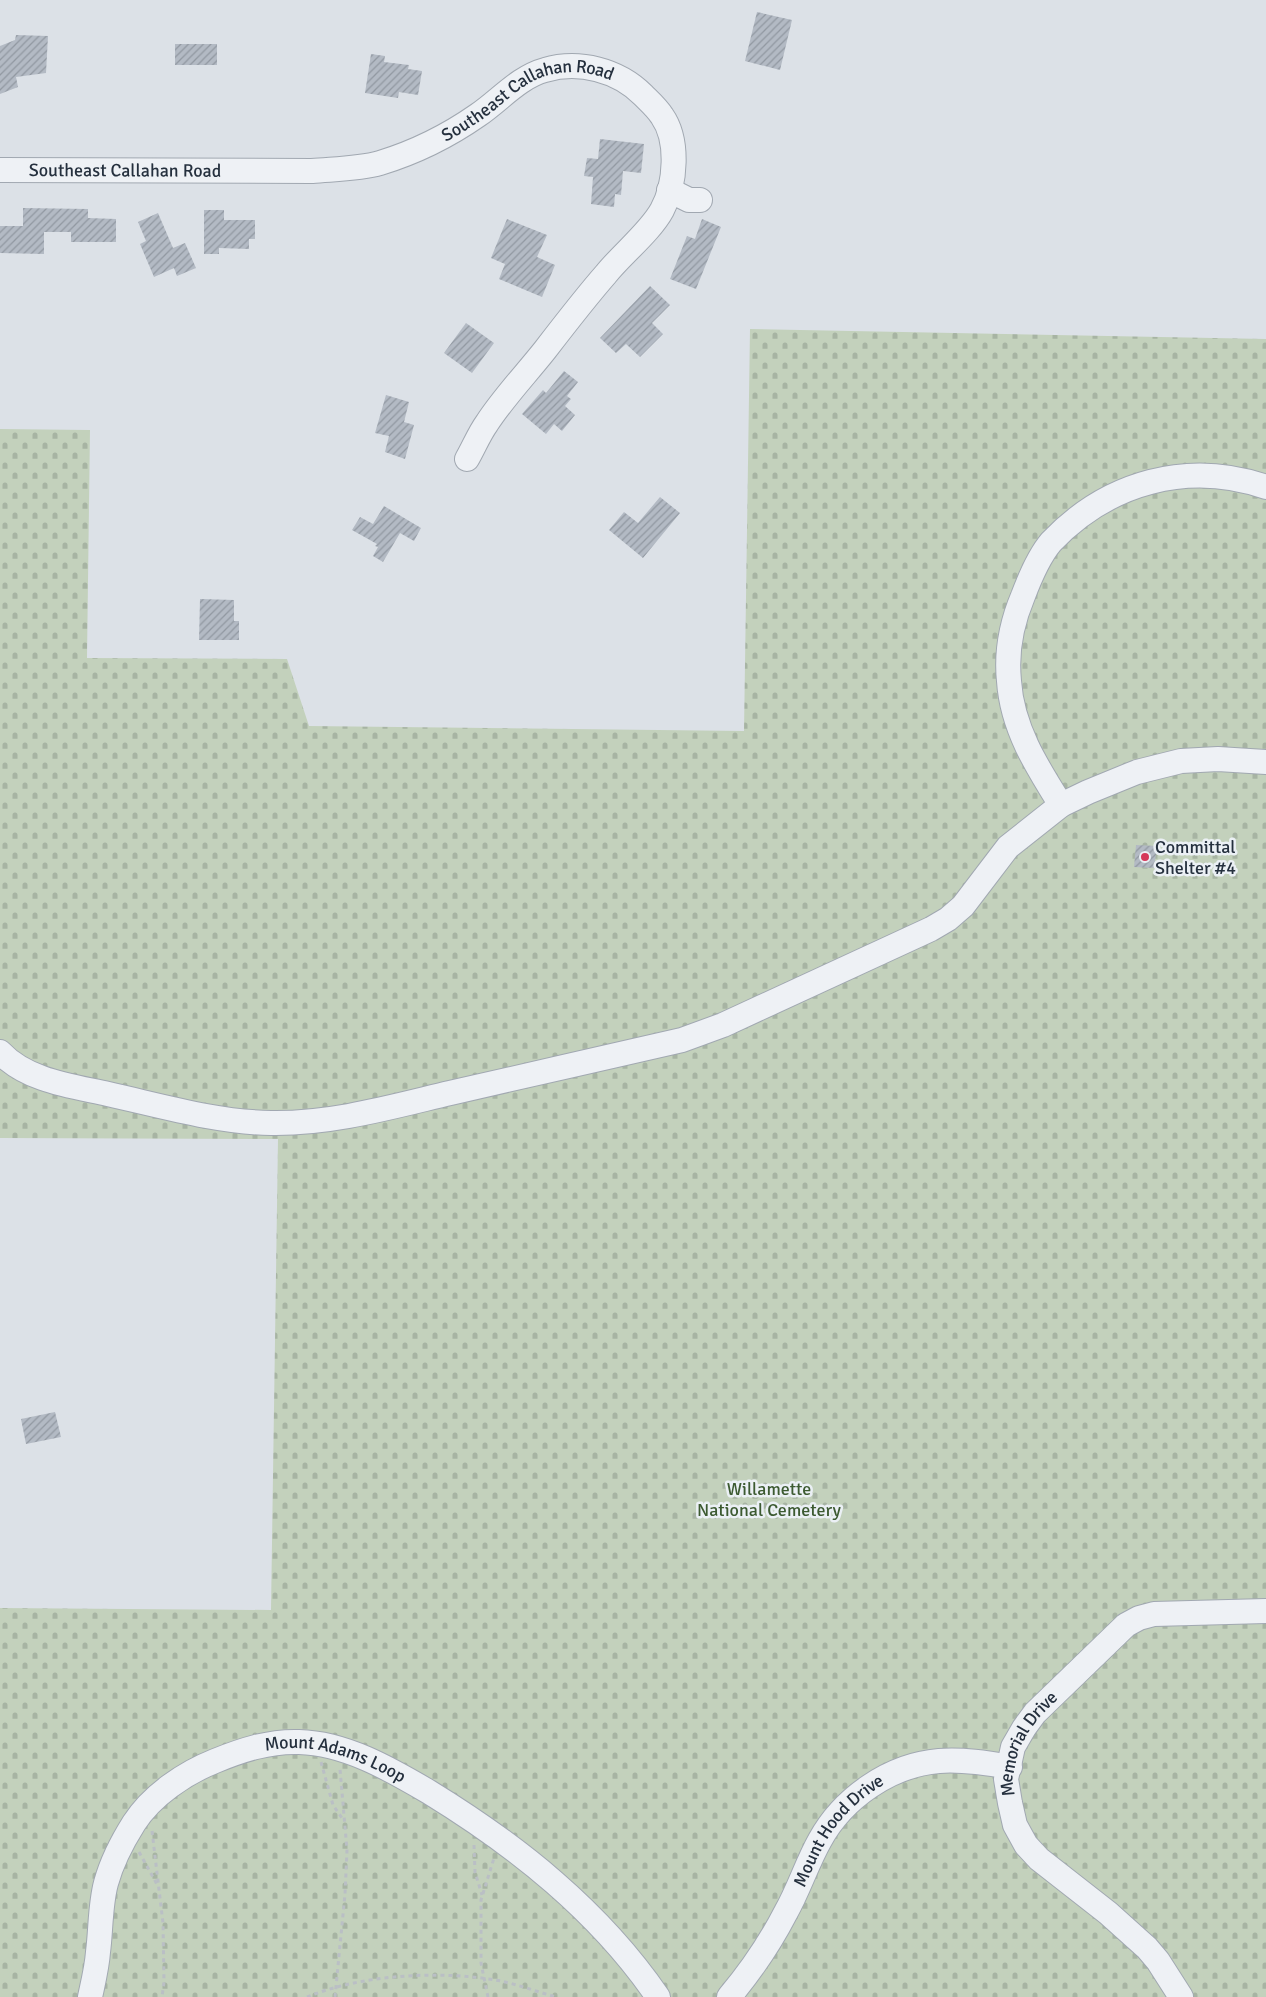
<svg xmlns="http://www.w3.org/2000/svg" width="1266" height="1997" viewBox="0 0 1266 1997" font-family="Signika,sans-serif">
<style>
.cemetery{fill:url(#cemetery-stones)}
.building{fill:url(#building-hatch)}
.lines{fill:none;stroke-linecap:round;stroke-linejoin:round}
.minor-casing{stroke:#a1a8b1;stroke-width:26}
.path{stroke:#babfc5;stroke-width:3;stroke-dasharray:4 4;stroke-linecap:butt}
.minor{stroke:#eef1f5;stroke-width:24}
.poi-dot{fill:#d5385a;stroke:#ebf0f5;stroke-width:2}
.labels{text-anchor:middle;stroke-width:5;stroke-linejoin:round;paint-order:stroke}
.street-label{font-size:18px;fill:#25303e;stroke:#ebf0f5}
.poi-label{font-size:18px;fill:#25303e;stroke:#ebf0f5;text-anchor:start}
.park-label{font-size:18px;fill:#3c5a31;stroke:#ebf0f5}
</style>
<defs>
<pattern id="cemetery-stones" width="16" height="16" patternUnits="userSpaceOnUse" patternTransform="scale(1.25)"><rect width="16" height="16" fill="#c3d1bc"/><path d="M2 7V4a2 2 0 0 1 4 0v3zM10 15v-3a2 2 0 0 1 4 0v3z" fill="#a7b4a3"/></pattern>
<pattern id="building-hatch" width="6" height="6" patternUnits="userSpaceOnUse" patternTransform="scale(1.25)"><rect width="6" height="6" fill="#b3bac4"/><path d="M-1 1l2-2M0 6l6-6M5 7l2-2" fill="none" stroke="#9198a1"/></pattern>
</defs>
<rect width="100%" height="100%" fill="#dce1e7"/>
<!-- cemetery -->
<path class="cemetery" d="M 750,329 L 1266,339 L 1266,1997 L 0,1997 L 0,1608 L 271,1610 L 278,1139 L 0,1138 L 0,429 L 90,430 L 87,658 L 287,659 L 309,726 L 744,731 Z"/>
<!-- building -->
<g class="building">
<path d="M 757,12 L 792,20 L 780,70 L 745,61 Z"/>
<path d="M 16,35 L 48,36 L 46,73 L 16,77 L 18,87 L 0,94 L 0,46 L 15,40 Z"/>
<rect x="175" y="44" width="42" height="21"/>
<path d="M 371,54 L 385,56 L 384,62 L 409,65 L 408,69 L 422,71 L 418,95 L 399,92 L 398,98 L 365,93 Z"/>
<path d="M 600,139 L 644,144 L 641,173 L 623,171 L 621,195 L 615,194 L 614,207 L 591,204 L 593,177 L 584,176 L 587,158 L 598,159 Z"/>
<path d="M 23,208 L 88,209 L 88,218 L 116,219 L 116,242 L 71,242 L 71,232 L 44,232 L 44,254 L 0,253 L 0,226 L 23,226 Z"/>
<path d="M 204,210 L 224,210 L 224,220 L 255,220 L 255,239 L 249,239 L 249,249 L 219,248 L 219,254 L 204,254 Z"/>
<path d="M 158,213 L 173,248 L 185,243 L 196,268 L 177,276 L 174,268 L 154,277 L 140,244 L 146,241 L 138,222 Z"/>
<path d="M 507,219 L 547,235 L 537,257 L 555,265 L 542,297 L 499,279 L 505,264 L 491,258 Z"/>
<path d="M 702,219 L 721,227 L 696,289 L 670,279 L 687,236 L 695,239 Z"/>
<path d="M 650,286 L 670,305 L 652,323 L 663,334 L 640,357 L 626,344 L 616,353 L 600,338 Z"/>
<path d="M 466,323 L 494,343 L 472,373 L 444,353 Z"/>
<path d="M 564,371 L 578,382 L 567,396 L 571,399 L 565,406 L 575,415 L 562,431 L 554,424 L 546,434 L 522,414 L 543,390 L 546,393 Z"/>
<path d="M 386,395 L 409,402 L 404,422 L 414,425 L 405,459 L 385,452 L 389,436 L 375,433 Z"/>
<path d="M 660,497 L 680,513 L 643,558 L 609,530 L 624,512 L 638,523 Z"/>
<path d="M 384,506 L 421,528 L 414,541 L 400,533 L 383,562 L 373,556 L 378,547 L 375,546 L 377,544 L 352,530 L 360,517 L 373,524 Z"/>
<path d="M 200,599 L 234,600 L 234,621 L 239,621 L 239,640 L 199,640 Z"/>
<path d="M 1136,845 L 1157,846 L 1154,868 L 1134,867 Z"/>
<path d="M 55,1412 L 61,1437 L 26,1444 L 21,1419 Z"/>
</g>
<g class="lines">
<!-- minor casing -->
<g class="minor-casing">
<g id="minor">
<path id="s1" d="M 0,170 L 312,171 C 334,169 359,169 380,163 C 416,152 448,136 478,115 C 500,100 519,77 545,70 C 579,60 618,70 643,95 C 649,101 657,108 662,116 C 679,140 676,184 662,210 C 650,232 622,254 606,274 C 585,298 565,324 545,350 C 526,374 504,397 487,423 C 479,434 474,447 467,459"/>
<path d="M 669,190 L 689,200 L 700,200"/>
<path d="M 1061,805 C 1037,767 1012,728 1009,681 C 1006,652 1012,622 1023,596 C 1029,580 1040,555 1051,542 C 1108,482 1188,460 1266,487"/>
<path d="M 0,1052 C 27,1081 72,1086 108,1094 C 162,1106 216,1122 271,1123 C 332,1124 391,1107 450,1093 C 527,1075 605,1058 682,1040 L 723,1025 L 931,929 L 948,919 L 963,906 L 1008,847 L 1061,805 L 1088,792 L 1137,772 L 1181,761 L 1218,759 L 1266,762"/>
<path id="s2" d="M 90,1997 C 93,1983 97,1967 98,1952 C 101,1929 100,1905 106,1883 C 112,1861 122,1842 134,1823 C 152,1795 185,1773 215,1761 C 242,1750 269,1741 299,1742 C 345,1743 390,1769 429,1792 C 517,1846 599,1911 658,1997"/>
<path id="s3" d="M 729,1997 C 751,1971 770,1943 786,1912 C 799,1889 807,1863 820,1840 C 843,1798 890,1765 939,1761 C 962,1759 987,1763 1010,1767"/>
<path id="s4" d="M 1181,1997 L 1158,1961 L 1147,1948 L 1108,1913 L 1039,1859 L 1026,1845 L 1015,1825 L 1010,1803 L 1006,1779 L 1013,1747 L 1024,1728 L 1035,1713 L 1126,1625 L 1139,1618 L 1154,1614 L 1266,1611"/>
</g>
</g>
<!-- path -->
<g class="path">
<path d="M 321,1762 L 333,1805 L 344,1821"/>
<path d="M 152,1831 L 163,1923 L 164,1982 L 162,1997"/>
<path d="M 474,1845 L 475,1872 L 482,1895"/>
<path d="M 139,1852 L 158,1886"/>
<path d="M 307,1997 C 363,1974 442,1970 501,1981 C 519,1985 538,1992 556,1997"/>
<path d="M 335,1997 L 345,1894 L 347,1850 L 340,1769"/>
<path d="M 488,1997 L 481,1963 L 481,1900 L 494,1858"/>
</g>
<!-- minor -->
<use href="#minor" class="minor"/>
</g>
<!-- markers -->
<circle class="poi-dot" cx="1145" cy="857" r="5"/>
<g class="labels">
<!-- street labels -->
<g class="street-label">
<text dy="6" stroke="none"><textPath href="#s1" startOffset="545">Southeast Callahan Road</textPath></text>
<text dy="6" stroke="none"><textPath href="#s1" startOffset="125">Southeast Callahan Road</textPath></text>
<text dy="6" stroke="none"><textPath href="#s4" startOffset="330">Memorial Drive</textPath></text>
<text dy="6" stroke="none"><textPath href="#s2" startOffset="411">Mount Adams Loop</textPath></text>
<text dy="6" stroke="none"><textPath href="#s3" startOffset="201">Mount Hood Drive</textPath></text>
</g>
<!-- poi labels -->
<g class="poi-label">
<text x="1155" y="853">Committal<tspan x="1155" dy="21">Shelter #4</tspan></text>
</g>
<!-- park labels -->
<g class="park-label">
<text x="769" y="1495">Willamette<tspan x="769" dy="21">National Cemetery</tspan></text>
</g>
</g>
</svg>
